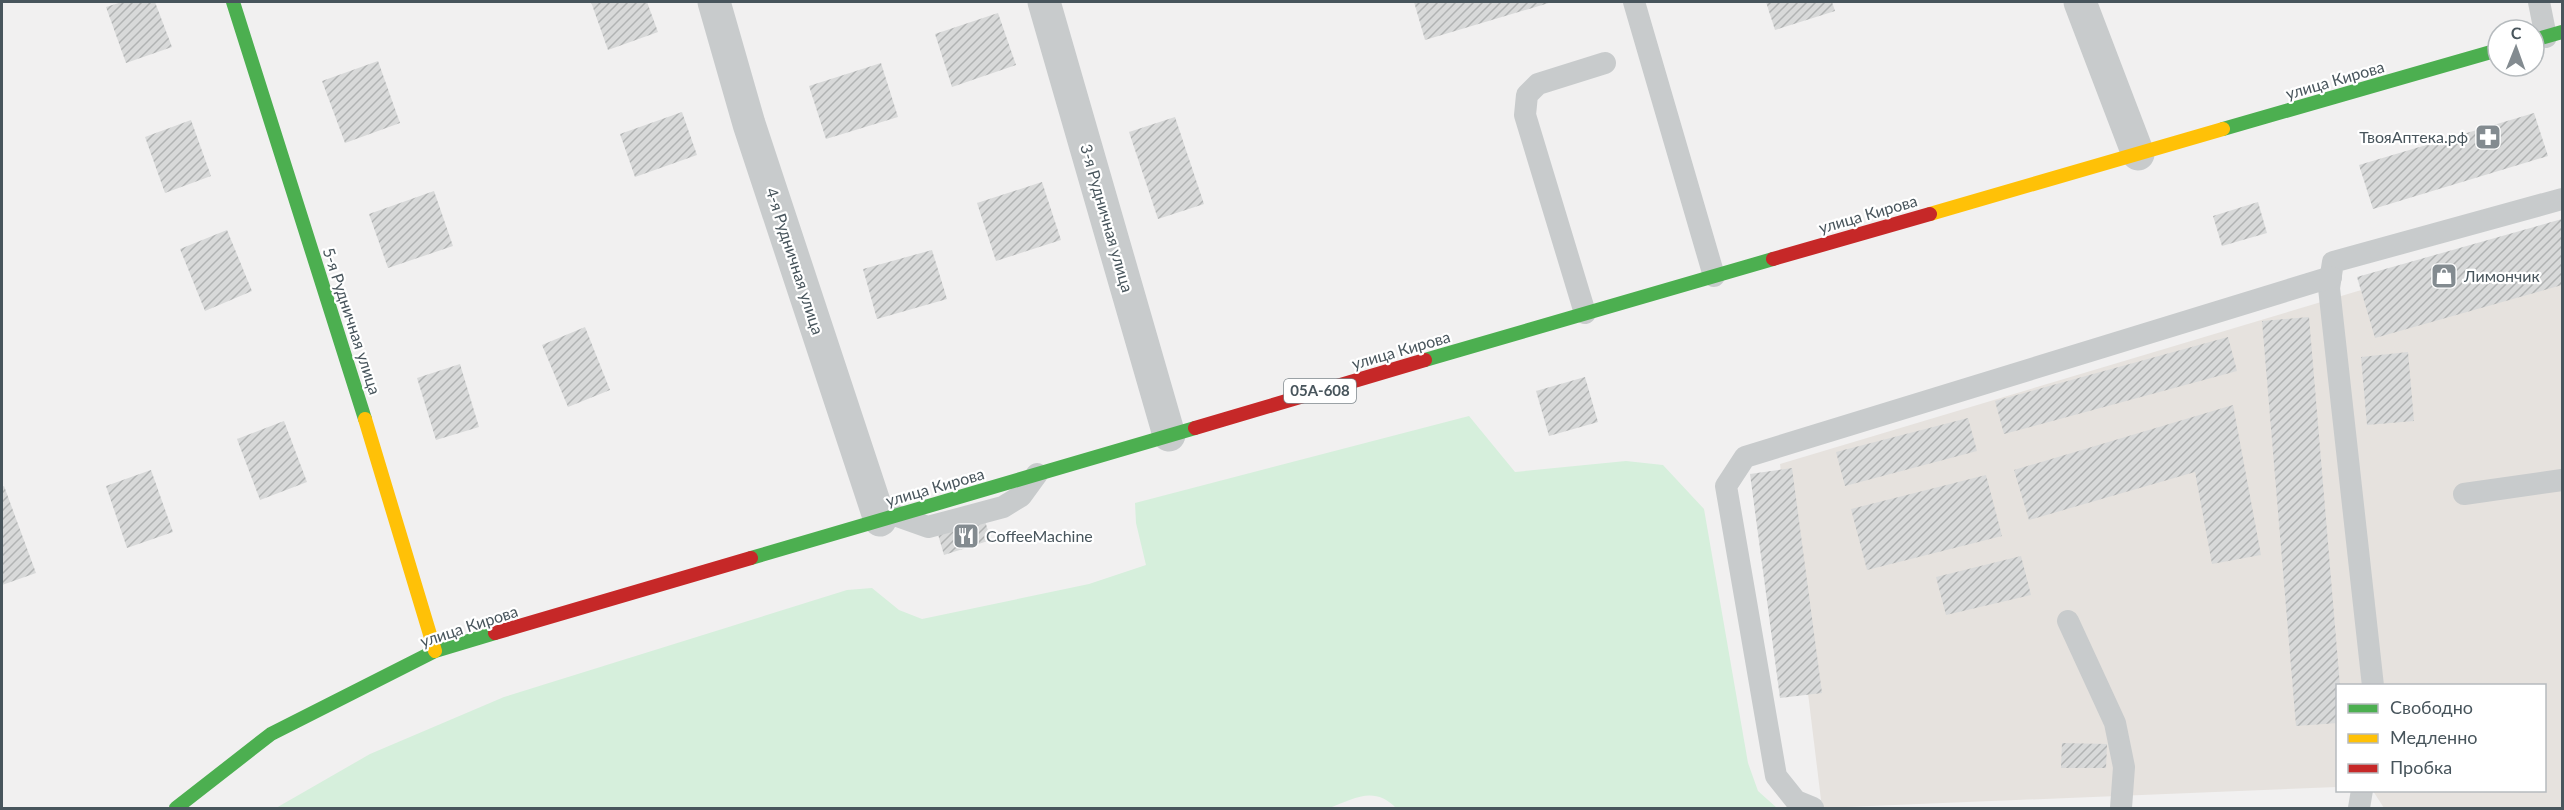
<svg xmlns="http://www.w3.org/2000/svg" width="2564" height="810" viewBox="0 0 2564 810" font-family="Lato,sans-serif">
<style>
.commercial{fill:#e6e2de}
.green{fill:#d6efdc}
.building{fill:url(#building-hatch)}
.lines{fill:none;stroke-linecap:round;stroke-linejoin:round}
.lane{stroke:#c8cbcc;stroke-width:22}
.street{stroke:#c8cbcc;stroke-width:33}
.fast{stroke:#4caf50;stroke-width:14}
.slow{stroke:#ffc107;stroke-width:14}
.jam{stroke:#c62828;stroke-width:14}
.labels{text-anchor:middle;stroke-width:4.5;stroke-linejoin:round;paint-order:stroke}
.shield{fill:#fff;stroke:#7f888d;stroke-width:1.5}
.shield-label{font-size:15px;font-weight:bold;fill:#48555c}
.street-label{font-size:16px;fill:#48555c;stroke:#fff}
.poi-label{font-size:16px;fill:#48555c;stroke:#fff;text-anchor:start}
</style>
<defs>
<pattern id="building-hatch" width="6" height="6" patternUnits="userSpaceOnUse" patternTransform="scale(1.5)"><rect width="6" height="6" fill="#d8d9d9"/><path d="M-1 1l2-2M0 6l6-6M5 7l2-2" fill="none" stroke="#b1b3b3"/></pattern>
</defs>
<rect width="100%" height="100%" fill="#f1f0f0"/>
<!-- commercial -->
<path class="commercial" d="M 2562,230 L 2562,808 L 2384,808 L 2373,791 L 2544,790 L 2544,686 L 2338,686 L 2337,787 L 1822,808 L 1780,464 Z"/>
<!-- green -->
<path class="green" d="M 1469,416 L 1515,472 L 1626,461 L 1663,465 L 1704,509 L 1748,763 L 1758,791 L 1777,808 L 1396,808 C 1374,785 1354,799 1329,808 L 276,808 L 370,754 L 504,697 L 847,590 L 872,588 L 899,610 L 922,619 L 1089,584 L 1146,565 L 1136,523 L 1135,503 Z"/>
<!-- building -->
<g class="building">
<path d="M 122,2 L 155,2 L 172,47 L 126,63 L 106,7 Z"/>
<path d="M 591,2 L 647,2 L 658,32 L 608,50 Z"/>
<path d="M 1414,2 L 1552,2 L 1425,40 Z"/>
<path d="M 1766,2 L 1832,2 L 1835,11 L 1775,30 Z"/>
<path d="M 998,13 L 1016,65 L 952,87 L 935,34 Z"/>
<path d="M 378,61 L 400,123 L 345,143 L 322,81 Z"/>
<path d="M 881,63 L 898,117 L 826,139 L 809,86 Z"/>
<path d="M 682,112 L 697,155 L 635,177 L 620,134 Z"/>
<path d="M 2534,113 L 2548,156 L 2373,209 L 2359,165 Z"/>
<path d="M 1175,117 L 1204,204 L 1158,219 L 1129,132 Z"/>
<path d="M 191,120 L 211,176 L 165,193 L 145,137 Z"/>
<path d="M 1042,182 L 1061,240 L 996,261 L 977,203 Z"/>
<path d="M 434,191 L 453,246 L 388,268 L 369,214 Z"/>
<path d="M 2258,202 L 2267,233 L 2222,246 L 2213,216 Z"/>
<path d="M 2562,219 L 2562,285 L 2375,338 L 2357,277 Z"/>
<path d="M 227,230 L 252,291 L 205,311 L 180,249 Z"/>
<path d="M 932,250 L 947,299 L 877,319 L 863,269 Z"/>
<path d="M 2309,317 L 2340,686 L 2338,686 L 2338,723 L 2296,726 L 2262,321 Z"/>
<path d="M 585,327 L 610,390 L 568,407 L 542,345 Z"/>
<path d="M 2228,337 L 2237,371 L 2004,434 L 1995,401 Z"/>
<path d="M 2408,352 L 2414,421 L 2367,425 L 2361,357 Z"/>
<path d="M 460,364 L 479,427 L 436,440 L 417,378 Z"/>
<path d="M 1585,377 L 1598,422 L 1549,436 L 1536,391 Z"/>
<path d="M 2233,405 L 2261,555 L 2212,564 L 2195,472 L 2029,520 L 2014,470 Z"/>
<path d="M 1968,418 L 1977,451 L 1845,486 L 1836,452 Z"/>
<path d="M 284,421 L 307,482 L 260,500 L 237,439 Z"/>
<path d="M 1792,468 L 1822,693 L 1780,698 L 1750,474 Z"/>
<path d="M 151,470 L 173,532 L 127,548 L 106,486 Z"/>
<path d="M 1986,475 L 2002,536 L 1867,570 L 1851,509 Z"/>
<path d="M 4,486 L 36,573 L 2,585 L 2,487 Z"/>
<path d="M 984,518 L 991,540 L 944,555 L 937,531 Z"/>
<path d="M 2021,556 L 2031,595 L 1946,615 L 1936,577 Z"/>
<path d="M 2062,743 L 2107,744 L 2106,768 L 2061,768 Z"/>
</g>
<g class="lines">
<!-- lane -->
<g class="lane">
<path d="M 1634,2 L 1714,276"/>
<path d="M 2539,2 L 2546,37"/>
<path d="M 1585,313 L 1525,115 L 1527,95 L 1538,84 L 1605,63"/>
<path d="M 2464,494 L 2562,480"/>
<path d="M 897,516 L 928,527 L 1003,507 L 1021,496 L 1037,474"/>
<path d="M 2068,621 L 2115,723 L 2124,767 L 2121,808"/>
<path d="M 2373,686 L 2329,288 L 2333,262 L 2562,199"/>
<path d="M 1813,808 L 1796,801 L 1776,776 L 1726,486 L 1745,457 L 2331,277"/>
<path d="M 2359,808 L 2362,790"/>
</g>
<!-- street -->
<g class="street">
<path d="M 714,2 L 749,124 L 880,520"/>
<path d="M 1044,2 L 1169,435"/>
<path d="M 2080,2 L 2138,154"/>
</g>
<!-- fast -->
<g class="fast">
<path d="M 233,2 L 365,419"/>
<path d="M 2534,40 L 2562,32"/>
<path d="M 2223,129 L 2498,50"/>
<path d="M 1425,360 L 1773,259"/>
<path d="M 751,558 L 1195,428"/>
<path d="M 176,808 L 271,734 L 435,651 L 495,633"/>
</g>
<!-- slow -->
<g class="slow">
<path d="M 1930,214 L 2223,129"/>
<path d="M 365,419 L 435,651"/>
</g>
<!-- jam -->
<g class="jam">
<path d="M 1773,259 L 1930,214"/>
<path d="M 1195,428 L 1425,360"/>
<path d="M 495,633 L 751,558"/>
</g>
</g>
<!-- icons -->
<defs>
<g id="pharmacy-square" transform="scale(1.35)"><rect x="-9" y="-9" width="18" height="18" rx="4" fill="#838b90" stroke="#fff"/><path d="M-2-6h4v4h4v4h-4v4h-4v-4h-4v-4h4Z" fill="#fff"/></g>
<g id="shop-square" transform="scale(1.35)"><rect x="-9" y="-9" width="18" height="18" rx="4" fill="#838b90" stroke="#fff"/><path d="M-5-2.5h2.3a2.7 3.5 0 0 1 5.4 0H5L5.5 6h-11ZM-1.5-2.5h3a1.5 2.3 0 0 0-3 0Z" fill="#fff"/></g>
<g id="restaurant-square" transform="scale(1.35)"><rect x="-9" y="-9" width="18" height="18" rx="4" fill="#838b90" stroke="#fff"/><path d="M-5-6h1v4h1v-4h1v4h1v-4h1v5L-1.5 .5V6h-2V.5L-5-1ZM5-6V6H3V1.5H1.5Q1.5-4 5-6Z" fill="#fff"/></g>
</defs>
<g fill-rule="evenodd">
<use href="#pharmacy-square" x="2488" y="137"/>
<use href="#shop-square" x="2444" y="276"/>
<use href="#restaurant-square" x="966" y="536"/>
</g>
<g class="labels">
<!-- shield labels -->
<rect class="shield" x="1284" y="379" width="72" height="24" rx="4.5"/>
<g class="shield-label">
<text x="1320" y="396">05А-608</text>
</g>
<!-- street labels -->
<g class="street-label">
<text transform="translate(2335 80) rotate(-16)" y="6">улица Кирова</text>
<text transform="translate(1868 214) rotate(-16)" y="6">улица Кирова</text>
<text transform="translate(1107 218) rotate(74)" y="6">3-я Рудничная улица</text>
<text transform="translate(795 261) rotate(72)" y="6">4-я Рудничная улица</text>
<text transform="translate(352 321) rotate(72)" y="6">5-я Рудничная улица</text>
<text transform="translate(1401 350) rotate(-16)" y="6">улица Кирова</text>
<text transform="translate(935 487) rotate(-16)" y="6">улица Кирова</text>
<text transform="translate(469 626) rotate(-18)" y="6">улица Кирова</text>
</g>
<!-- poi labels -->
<g class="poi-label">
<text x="2468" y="143" text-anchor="end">ТвояАптека.рф</text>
<text x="2464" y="282">Лимончик</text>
<text x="986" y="542">CoffeeMachine</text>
</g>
</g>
<!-- border -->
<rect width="2564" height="810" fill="none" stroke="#48555c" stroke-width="6"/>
<!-- legend -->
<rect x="2336" y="684" width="210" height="108" fill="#ffffff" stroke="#b6bbbe" stroke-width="1.5"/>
<rect x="2348" y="704" width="30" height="9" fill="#4caf50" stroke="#b6bbbe" stroke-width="1.5"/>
<text x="2390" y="714" font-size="18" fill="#48555c">Свободно</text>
<rect x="2348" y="734" width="30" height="9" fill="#ffc107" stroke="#b6bbbe" stroke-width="1.5"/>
<text x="2390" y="744" font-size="18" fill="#48555c">Медленно</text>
<rect x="2348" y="764" width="30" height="9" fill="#c62828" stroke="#b6bbbe" stroke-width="1.5"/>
<text x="2390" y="774" font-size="18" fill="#48555c">Пробка</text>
<!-- north arrow -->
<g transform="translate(2516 48) rotate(1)"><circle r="28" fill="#ffffff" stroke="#b6bbbe" stroke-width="1.5"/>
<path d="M0-4.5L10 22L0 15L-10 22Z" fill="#838b90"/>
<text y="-9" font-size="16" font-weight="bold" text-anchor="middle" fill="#48555c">С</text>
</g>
</svg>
